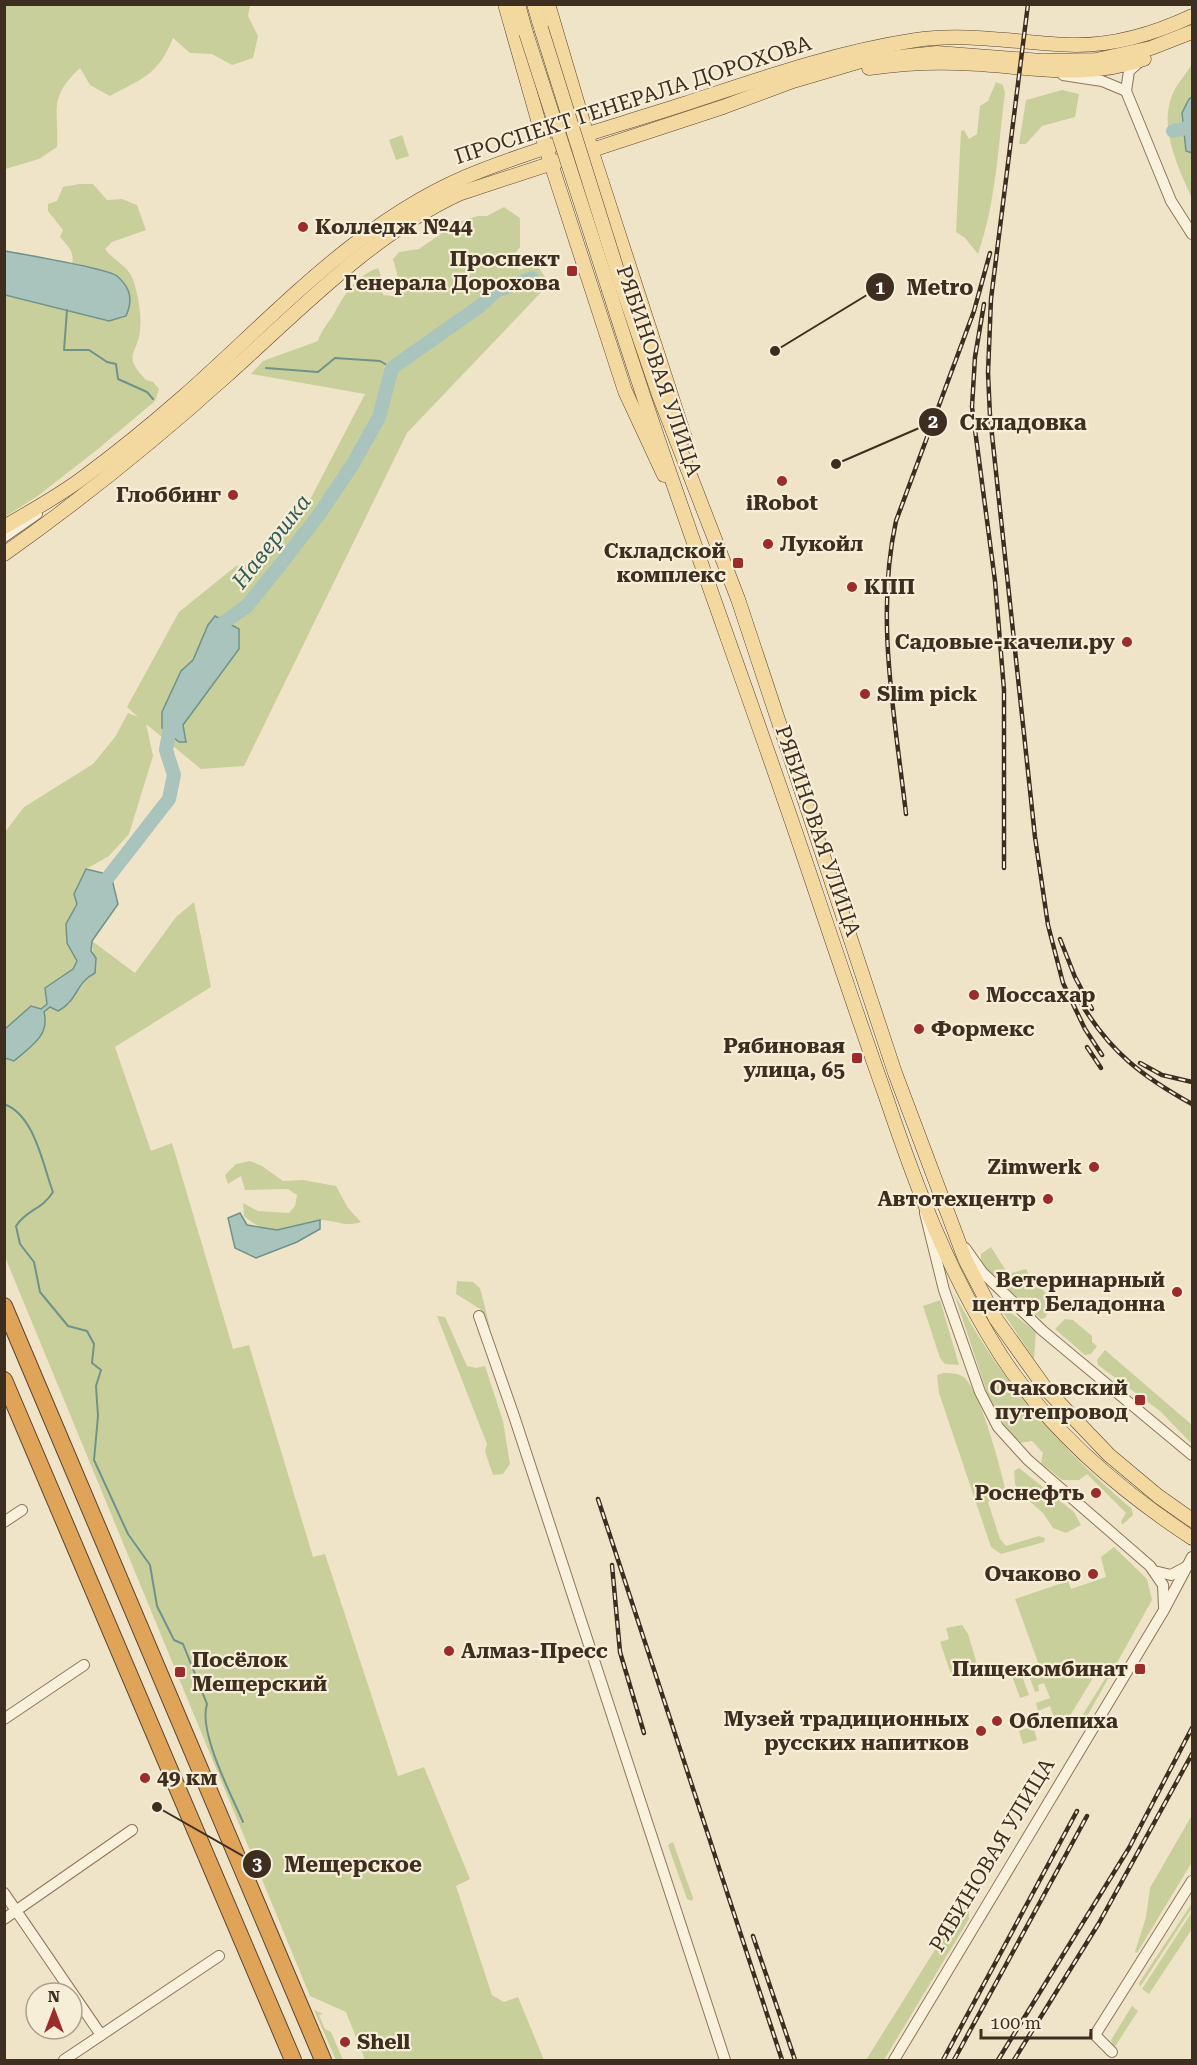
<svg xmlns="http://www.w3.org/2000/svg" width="1197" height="2065" viewBox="0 0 1197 2065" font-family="'Roboto Serif',serif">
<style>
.green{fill:#c9cf9b}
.water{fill:#a9c4bc;stroke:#6f938a;stroke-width:1.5}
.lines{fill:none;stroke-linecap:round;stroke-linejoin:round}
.stream{stroke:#6f938a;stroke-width:2}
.river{stroke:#a9c4bc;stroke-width:14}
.minor-casing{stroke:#8d765c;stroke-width:12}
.major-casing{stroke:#5b4430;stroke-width:15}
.highway-casing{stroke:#5b4430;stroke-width:18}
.minor{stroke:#faf1dc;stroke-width:10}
.major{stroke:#f3d9a0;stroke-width:14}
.highway{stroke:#e0a458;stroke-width:16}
.rail-casing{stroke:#3d2e20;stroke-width:4.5}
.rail{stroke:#f7eed8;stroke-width:2;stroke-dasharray:7;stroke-linecap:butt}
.major-bridge-casing{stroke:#5b4430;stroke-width:15;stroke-linecap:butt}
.major-bridge{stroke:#f3d9a0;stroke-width:14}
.poi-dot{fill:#9e2a2b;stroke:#f7eed8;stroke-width:2}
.labels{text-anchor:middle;stroke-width:4.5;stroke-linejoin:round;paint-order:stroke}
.street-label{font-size:21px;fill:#3d2e20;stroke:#f7eed8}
.poi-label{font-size:21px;font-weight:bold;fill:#3d2e20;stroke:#f7eed8;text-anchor:end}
.water-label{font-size:22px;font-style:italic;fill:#2f5d5a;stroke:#f7eed8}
.leader{fill:none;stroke:#3d2e20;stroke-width:2}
.callout-dot{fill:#3d2e20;stroke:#f7eed8;stroke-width:2}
.mark-label{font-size:18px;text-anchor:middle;font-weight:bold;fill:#fff}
.callout-label{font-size:22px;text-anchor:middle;font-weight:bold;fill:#3d2e20;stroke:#f7eed8;stroke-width:4.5;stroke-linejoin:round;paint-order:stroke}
</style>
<rect width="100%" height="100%" fill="#f0e4c8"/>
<!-- green -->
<g class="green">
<path d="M 5,4 L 250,5 L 248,16 L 258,36 L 253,58 L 232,65 L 212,54 L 190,53 L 173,38 C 158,75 143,78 110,96 L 90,85 L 80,68 C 48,98 59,108 57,147 L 39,159 L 5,169 Z"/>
<path d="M 1192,64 L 1192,97 L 1189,99 L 1186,151 L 1192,153 L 1192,198 C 1178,167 1157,125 1174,91 C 1179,81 1187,73 1192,64 Z"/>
<path d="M 996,82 L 1003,85 L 1005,93 C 998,146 996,203 978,254 L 965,238 L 956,232 L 961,131 L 964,130 L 969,139 L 977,134 L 980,106 L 988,101 Z"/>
<path d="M 1062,90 L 1079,94 L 1075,117 L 1042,126 L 1026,144 L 1019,144 L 1026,100 Z"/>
<path d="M 402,135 L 409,156 L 396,160 L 389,140 Z"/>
<path d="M 79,184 L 93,184 L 107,200 L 122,199 L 137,205 L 146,230 L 112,242 L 105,249 C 113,260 128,266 133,279 C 138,295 142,314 140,330 C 138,355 121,354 146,380 L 153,382 L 159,389 L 155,401 L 98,449 L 39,495 L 5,517 L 4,295 L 109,321 L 116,274 L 72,264 C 75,251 67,246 60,237 L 63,230 L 48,211 L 48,204 L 57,201 L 63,187 Z"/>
<path d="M 504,207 L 520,218 L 520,247 L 514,255 L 519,270 L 537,264 L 549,284 L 407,433 L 244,766 L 201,769 L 146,724 L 153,756 L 129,834 L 109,856 L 86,869 L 77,904 L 66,924 L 67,943 L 77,961 L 73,969 L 45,988 L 47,1004 L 41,1009 L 31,1006 L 5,1029 L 5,832 L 24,807 L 93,764 L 115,737 L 128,713 L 138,717 L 127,707 L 179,612 L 236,566 L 250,565 L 301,517 L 365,394 L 251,374 L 263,361 L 318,341 C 322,328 329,323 335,312 C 346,292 356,276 378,268 C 383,278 380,285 383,295 L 393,296 L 398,278 L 393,259 L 399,252 L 419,249 L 458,222 L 478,216 L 487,216 Z"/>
<path d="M 194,902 L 211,987 L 115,1047 L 151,1151 L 172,1143 L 233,1349 L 249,1345 L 313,1557 L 325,1554 L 398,1776 L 424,1767 L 470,1879 L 456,1886 L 492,1995 L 504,2002 L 518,1997 L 544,2060 L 365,2060 L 346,2012 L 310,1996 L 5,1257 L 4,1058 L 15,1061 L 44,1012 L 50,1007 L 70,1004 L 82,979 L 95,973 L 92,941 L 135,973 L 176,917 Z"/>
<path d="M 250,1161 L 262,1166 L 283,1181 L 303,1180 L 336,1186 L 348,1208 L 361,1222 C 345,1228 334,1219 319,1220 C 287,1224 275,1243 244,1216 L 243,1203 L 258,1211 L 289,1213 L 295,1206 L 297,1195 L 288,1189 L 245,1190 L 241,1176 L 228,1184 L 225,1175 L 236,1164 Z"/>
<path d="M 991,1247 L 1008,1274 L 1026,1269 C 1033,1283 1047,1290 1052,1305 L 1045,1318 L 1041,1319 L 1002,1286 L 981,1264 L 981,1254 Z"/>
<path d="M 457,1281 L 473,1282 L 480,1288 L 491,1331 L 480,1309 L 456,1294 Z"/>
<path d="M 954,1293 C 1000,1381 1057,1445 1132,1509 L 1133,1515 L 1122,1525 L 1121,1521 L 1126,1513 L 1087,1474 L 1079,1480 L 1062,1480 L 1041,1463 L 1043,1453 L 1032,1441 L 1019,1443 L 1006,1428 L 988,1396 Z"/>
<path d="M 940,1300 L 959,1365 L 945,1364 L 940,1358 L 923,1306 Z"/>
<path d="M 1000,1304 L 1036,1332 L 1034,1359 L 998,1305 Z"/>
<path d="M 437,1316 L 445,1317 L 467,1366 L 476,1368 L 485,1366 L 503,1421 L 510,1464 L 503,1474 L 493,1475 L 485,1451 L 487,1444 Z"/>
<path d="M 1065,1319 L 1073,1320 L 1092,1336 L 1092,1342 L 1097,1346 L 1091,1354 L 1085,1355 L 1055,1329 Z"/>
<path d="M 1105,1350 L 1192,1425 L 1192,1444 L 1160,1411 L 1098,1365 L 1097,1360 Z"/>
<path d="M 943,1373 C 949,1373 957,1373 962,1376 C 979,1385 1002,1472 1006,1493 L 988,1502 L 1000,1539 L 1006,1546 L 1039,1536 L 1045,1538 L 1044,1542 L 1001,1554 L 991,1547 L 939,1393 L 937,1375 Z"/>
<path d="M 1019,1468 L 1074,1512 L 1081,1525 L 1066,1533 L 1053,1528 L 1043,1513 L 1019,1492 L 1015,1484 L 1014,1471 Z"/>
<path d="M 1114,1547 L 1147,1579 L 1152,1600 L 1080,1729 L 1075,1727 L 1108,1674 L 1099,1668 L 1062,1729 L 1056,1724 L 1050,1706 L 1038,1711 L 1036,1703 L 1050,1698 L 1044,1683 L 1038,1685 L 1039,1691 L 1035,1692 L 1028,1673 L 1040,1668 L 1015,1599 L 1068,1581 L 1071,1589 L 1106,1577 L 1101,1557 Z"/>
<path d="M 962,1625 L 968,1634 L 977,1664 L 951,1674 L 940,1642 L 949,1639 L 946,1628 Z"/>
<path d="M 1021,1673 L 1029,1695 L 1020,1698 L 1012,1676 Z"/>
<path d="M 1033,1726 L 1037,1740 L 1023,1744 L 1019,1731 Z"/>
<path d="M 1192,1815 L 1192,1862 L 1137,1953 L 1135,1952 L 1146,1917 L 1150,1888 Z"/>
<path d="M 673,1842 L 693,1898 L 692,1901 L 687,1899 L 668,1845 Z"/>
<path d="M 1192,1903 L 1192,1908 L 1140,1987 L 1139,1983 Z"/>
<path d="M 963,1905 L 969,1912 L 969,1919 L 884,2060 L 866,2060 Z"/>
<path d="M 1192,1912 L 1192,1929 L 1149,1994 L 1142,1989 Z"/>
<path d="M 1132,2006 L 1138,2011 L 1114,2048 L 1111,2040 Z"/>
<path d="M 314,2010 L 323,2014 L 319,2015 L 325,2029 L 331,2032 L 343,2060 L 336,2060 Z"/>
</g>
<!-- water -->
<g class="water">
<path d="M 1192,97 L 1192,153 L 1186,151 L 1182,113 L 1189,99 Z"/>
<path d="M 5,251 C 22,254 109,269 117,276 C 131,288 133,300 126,316 L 109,321 L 5,295 Z"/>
<path d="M 215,616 L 239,629 L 239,649 L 183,725 L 186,742 L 179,742 L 162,728 L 162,712 L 181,671 L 193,660 L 208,625 Z"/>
<path d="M 86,869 L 111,875 L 118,904 L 92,941 L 91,951 L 96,958 L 95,973 C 75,983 78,1001 58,1011 L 50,1007 L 44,1012 C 50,1036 31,1046 14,1061 L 5,1058 L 5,1029 L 31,1006 L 41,1009 L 47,1004 L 45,988 L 73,969 L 77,961 L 67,943 L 66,924 L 77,904 L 74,894 Z"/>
<path d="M 240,1213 L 247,1225 L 277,1230 L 320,1220 L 320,1229 L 297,1242 L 256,1258 L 235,1248 L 228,1218 Z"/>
</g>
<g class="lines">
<!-- stream -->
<g class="stream">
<path d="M 67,310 L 64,350 L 89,350 L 107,362 L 116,364 L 118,379 L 147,392 L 153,399"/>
<path d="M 266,368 L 318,372 L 335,358 L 380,361 L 392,368"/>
<path d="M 4,1104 C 35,1115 43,1166 53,1192 C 42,1210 27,1209 16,1226 L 20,1244 L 34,1262 L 40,1292 L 68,1326 L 87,1331 L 94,1344 L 92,1363 L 101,1370 L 96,1386 L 98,1416 L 94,1460 L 128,1534 L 150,1565 L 157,1606 L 174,1640 L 183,1644 L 207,1704 C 198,1732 231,1794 243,1822"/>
</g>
<!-- river -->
<g class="river">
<path d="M 1173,131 L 1192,127"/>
<path d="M 217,637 L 223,623 L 247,606 L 280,565 L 318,516 L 353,464 L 379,417 L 392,368 L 480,306 L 496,291 L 532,278"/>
<path d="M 99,889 L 169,799 L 174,775 L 166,750 L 172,716"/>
</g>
<!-- minor casing -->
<g class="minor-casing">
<g id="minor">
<path d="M 1139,62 L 1129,71 L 1126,91 L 1171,201 L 1192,234"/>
<path d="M 1063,75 L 1102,81 L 1126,91"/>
<path d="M 4,537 L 37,514"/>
<path d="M 925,1213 L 944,1290 L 980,1392 L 998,1427 L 1028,1460 L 1150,1566 L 1163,1585 L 1164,1607"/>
<path d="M 965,1248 L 982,1272 L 1043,1331 L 1192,1455"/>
<path d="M 479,1316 L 514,1416 L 725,2060"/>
<path d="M 4,1522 L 22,1510"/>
<path d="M 1154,1571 L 1171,1575 L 1186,1567"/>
<path d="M 4,1719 L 84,1665"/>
<path d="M 4,1893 L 101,2035"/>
<path d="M 4,1919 L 132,1830"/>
<path d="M 1112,2052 L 1095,2035 L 1192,1881"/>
<path d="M 64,2060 L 219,1956"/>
<path d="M 894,2060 L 1164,1610 L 1192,1557"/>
</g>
</g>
<!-- major casing -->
<g class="major-casing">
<g id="major">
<path d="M 505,4 L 546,148 L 625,391 L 664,475"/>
<path d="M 518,4 L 526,33"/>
<path d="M 534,4 L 541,28"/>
<path d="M 548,4 L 591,149 L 685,438"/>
<path d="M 869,68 C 898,64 927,62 956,63 C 1022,64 1079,82 1144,59"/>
<path d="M 622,286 L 659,395 L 738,599 L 895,1073 L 965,1259 L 996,1319 L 1046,1389 L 1109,1455 L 1158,1496 L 1192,1520"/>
<path d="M 609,290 C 669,481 740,668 804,857 C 831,937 858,1018 886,1097 C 917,1189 948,1272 1000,1354 C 1048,1429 1119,1490 1192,1538"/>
<path d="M 4,527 C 31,511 59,496 84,477 C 118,452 151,425 183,397 C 276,315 362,216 480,171 C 546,145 616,126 684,104 C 760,79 836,52 916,40 C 970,32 1022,44 1076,45 C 1118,45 1156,33 1192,16"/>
<path d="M 4,554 C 82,499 155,440 225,377 C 299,311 370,235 461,193 L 723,107 L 793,81 L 861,61 L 937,53 L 1042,61 L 1096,60 L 1151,48 L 1192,32"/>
</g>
</g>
<!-- highway casing -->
<g class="highway-casing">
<g id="highway">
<path d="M 4,1306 L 323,2060"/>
<path d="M 4,1380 L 293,2060"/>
</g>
</g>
<!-- minor -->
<use href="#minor" class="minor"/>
<!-- major -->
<use href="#major" class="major"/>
<!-- highway -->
<use href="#highway" class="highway"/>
<!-- rail casing -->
<g class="rail-casing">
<g id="rail">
<path d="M 1028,4 L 991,299 L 988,373 L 990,416 L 1035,837 L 1048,925 L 1063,983 L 1085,1029 L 1102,1055"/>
<path d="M 984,304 L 975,357 L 972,407 L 995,581 L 1004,690 L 1004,868"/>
<path d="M 906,814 C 895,717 875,617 896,521 L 974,311 L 990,253"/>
<path d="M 1060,939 L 1075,977 L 1092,1009"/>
<path d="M 1081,1003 C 1110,1052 1143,1077 1192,1104"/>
<path d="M 1087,1047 L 1101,1068"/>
<path d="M 1140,1063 L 1162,1075 L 1192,1082"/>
<path d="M 598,1499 L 782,2060"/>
<path d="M 612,1565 L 620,1652 L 644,1733"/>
<path d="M 753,1936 L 795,2060"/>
<path d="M 943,2060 L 1077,1811"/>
<path d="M 954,2060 L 1087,1816"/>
<path d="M 998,2060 L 1129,1848 L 1192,1728"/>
<path d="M 1014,2060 L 1099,1923 L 1192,1754"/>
</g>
</g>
<!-- rail -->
<use href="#rail" class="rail"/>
<!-- major-bridge casing -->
<g class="major-bridge-casing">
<g id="major-bridge">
<path d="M 541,28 L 622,286"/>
<path d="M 526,33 L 609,290"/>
</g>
</g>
<!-- major-bridge -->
<use href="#major-bridge" class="major-bridge"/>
</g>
<!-- markers -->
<g class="poi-dot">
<circle cx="303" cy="227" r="6"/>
<rect x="566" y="265" width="12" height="12" rx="3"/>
<circle cx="782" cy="481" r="6"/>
<circle cx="233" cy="495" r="6"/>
<circle cx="768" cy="544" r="6"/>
<rect x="732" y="557" width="12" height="12" rx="3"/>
<circle cx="852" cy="587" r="6"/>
<circle cx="1127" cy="642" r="6"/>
<circle cx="865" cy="694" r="6"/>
<circle cx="974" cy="995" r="6"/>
<circle cx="919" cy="1029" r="6"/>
<rect x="851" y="1052" width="12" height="12" rx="3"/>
<circle cx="1094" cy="1167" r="6"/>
<circle cx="1048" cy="1199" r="6"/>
<circle cx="1177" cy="1292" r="6"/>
<rect x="1134" y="1394" width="12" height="12" rx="3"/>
<circle cx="1096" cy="1493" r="6"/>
<circle cx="1093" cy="1574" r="6"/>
<circle cx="449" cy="1651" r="6"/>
<rect x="1134" y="1663" width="12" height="12" rx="3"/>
<rect x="174" y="1666" width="12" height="12" rx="3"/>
<circle cx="997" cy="1721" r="6"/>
<circle cx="981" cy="1731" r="6"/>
<circle cx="145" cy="1778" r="6"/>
<circle cx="345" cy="2042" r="6"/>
</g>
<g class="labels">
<!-- street labels -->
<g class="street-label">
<text transform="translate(633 100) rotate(-18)" y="7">ПРОСПЕКТ ГЕНЕРАЛА ДОРОХОВА</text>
<text transform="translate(659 371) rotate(71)" y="7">РЯБИНОВАЯ УЛИЦА</text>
<text transform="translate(818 831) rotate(71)" y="7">РЯБИНОВАЯ УЛИЦА</text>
<text transform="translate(992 1855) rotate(-59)" y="7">РЯБИНОВАЯ УЛИЦА</text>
</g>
<!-- poi labels -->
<g class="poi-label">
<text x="315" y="234" text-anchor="start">Колледж №44</text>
<text x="560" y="266">Проспект<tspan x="560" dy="24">Генерала Дорохова</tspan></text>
<text x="221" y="502">Глоббинг</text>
<text x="782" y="510" text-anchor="middle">iRobot</text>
<text x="780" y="551" text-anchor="start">Лукойл</text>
<text x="726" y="558">Складской<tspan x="726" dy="24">комплекс</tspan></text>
<text x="864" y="594" text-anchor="start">КПП</text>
<text x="1115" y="649">Садовые-качели.ру</text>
<text x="877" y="701" text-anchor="start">Slim pick</text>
<text x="986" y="1002" text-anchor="start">Моссахар</text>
<text x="931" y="1036" text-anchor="start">Формекс</text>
<text x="845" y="1053">Рябиновая<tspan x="845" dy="24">улица, 65</tspan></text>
<text x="1082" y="1174">Zimwerk</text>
<text x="1036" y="1206">Автотехцентр</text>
<text x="1165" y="1287">Ветеринарный<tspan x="1165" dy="24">центр Беладонна</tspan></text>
<text x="1128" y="1395">Очаковский<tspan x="1128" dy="24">путепровод</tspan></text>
<text x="1084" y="1500">Роснефть</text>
<text x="1081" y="1581">Очаково</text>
<text x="461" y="1658" text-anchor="start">Алмаз-Пресс</text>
<text x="192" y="1667" text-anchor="start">Посёлок<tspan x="192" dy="24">Мещерский</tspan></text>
<text x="1128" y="1676">Пищекомбинат</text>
<text x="969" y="1726">Музей традиционных<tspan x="969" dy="24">русских напитков</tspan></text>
<text x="1009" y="1728" text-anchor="start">Облепиха</text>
<text x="157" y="1785" text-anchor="start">49 км</text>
<text x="357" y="2049" text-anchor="start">Shell</text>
</g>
<!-- water labels -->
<g class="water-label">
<text transform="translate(271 541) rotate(-52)" y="8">Навершка</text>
</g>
</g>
<!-- callouts -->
<path class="leader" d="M775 351L880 287M836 464L933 422M157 1807L257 1864"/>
<g class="callout-dot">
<circle cx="775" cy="351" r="6"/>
<circle cx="836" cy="464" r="6"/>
<circle cx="157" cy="1807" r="6"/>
<circle cx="880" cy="287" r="15"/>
<circle cx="933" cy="422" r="15"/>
<circle cx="257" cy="1864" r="15"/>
</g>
<g class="mark-label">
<text x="880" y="294">1</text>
<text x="933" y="428">2</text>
<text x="257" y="1870">3</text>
</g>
<g class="callout-label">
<text x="940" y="295">Metro</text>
<text x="1023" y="430">Складовка</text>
<text x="353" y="1872">Мещерское</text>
</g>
<!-- border -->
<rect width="1197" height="2065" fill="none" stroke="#3d2e20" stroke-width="12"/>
<!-- north arrow -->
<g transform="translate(54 2011)"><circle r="28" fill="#f7eed8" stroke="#ada18e" stroke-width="1.5"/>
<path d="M0-4.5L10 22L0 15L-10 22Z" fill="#9e2a2b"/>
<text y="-9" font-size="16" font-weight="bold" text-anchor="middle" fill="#3d2e20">N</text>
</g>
<!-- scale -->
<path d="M981 2029v9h110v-9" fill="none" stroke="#3d2e20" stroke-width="3"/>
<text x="990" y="2029" font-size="18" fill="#3d2e20" stroke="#f7eed8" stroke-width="4.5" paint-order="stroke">100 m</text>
</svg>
